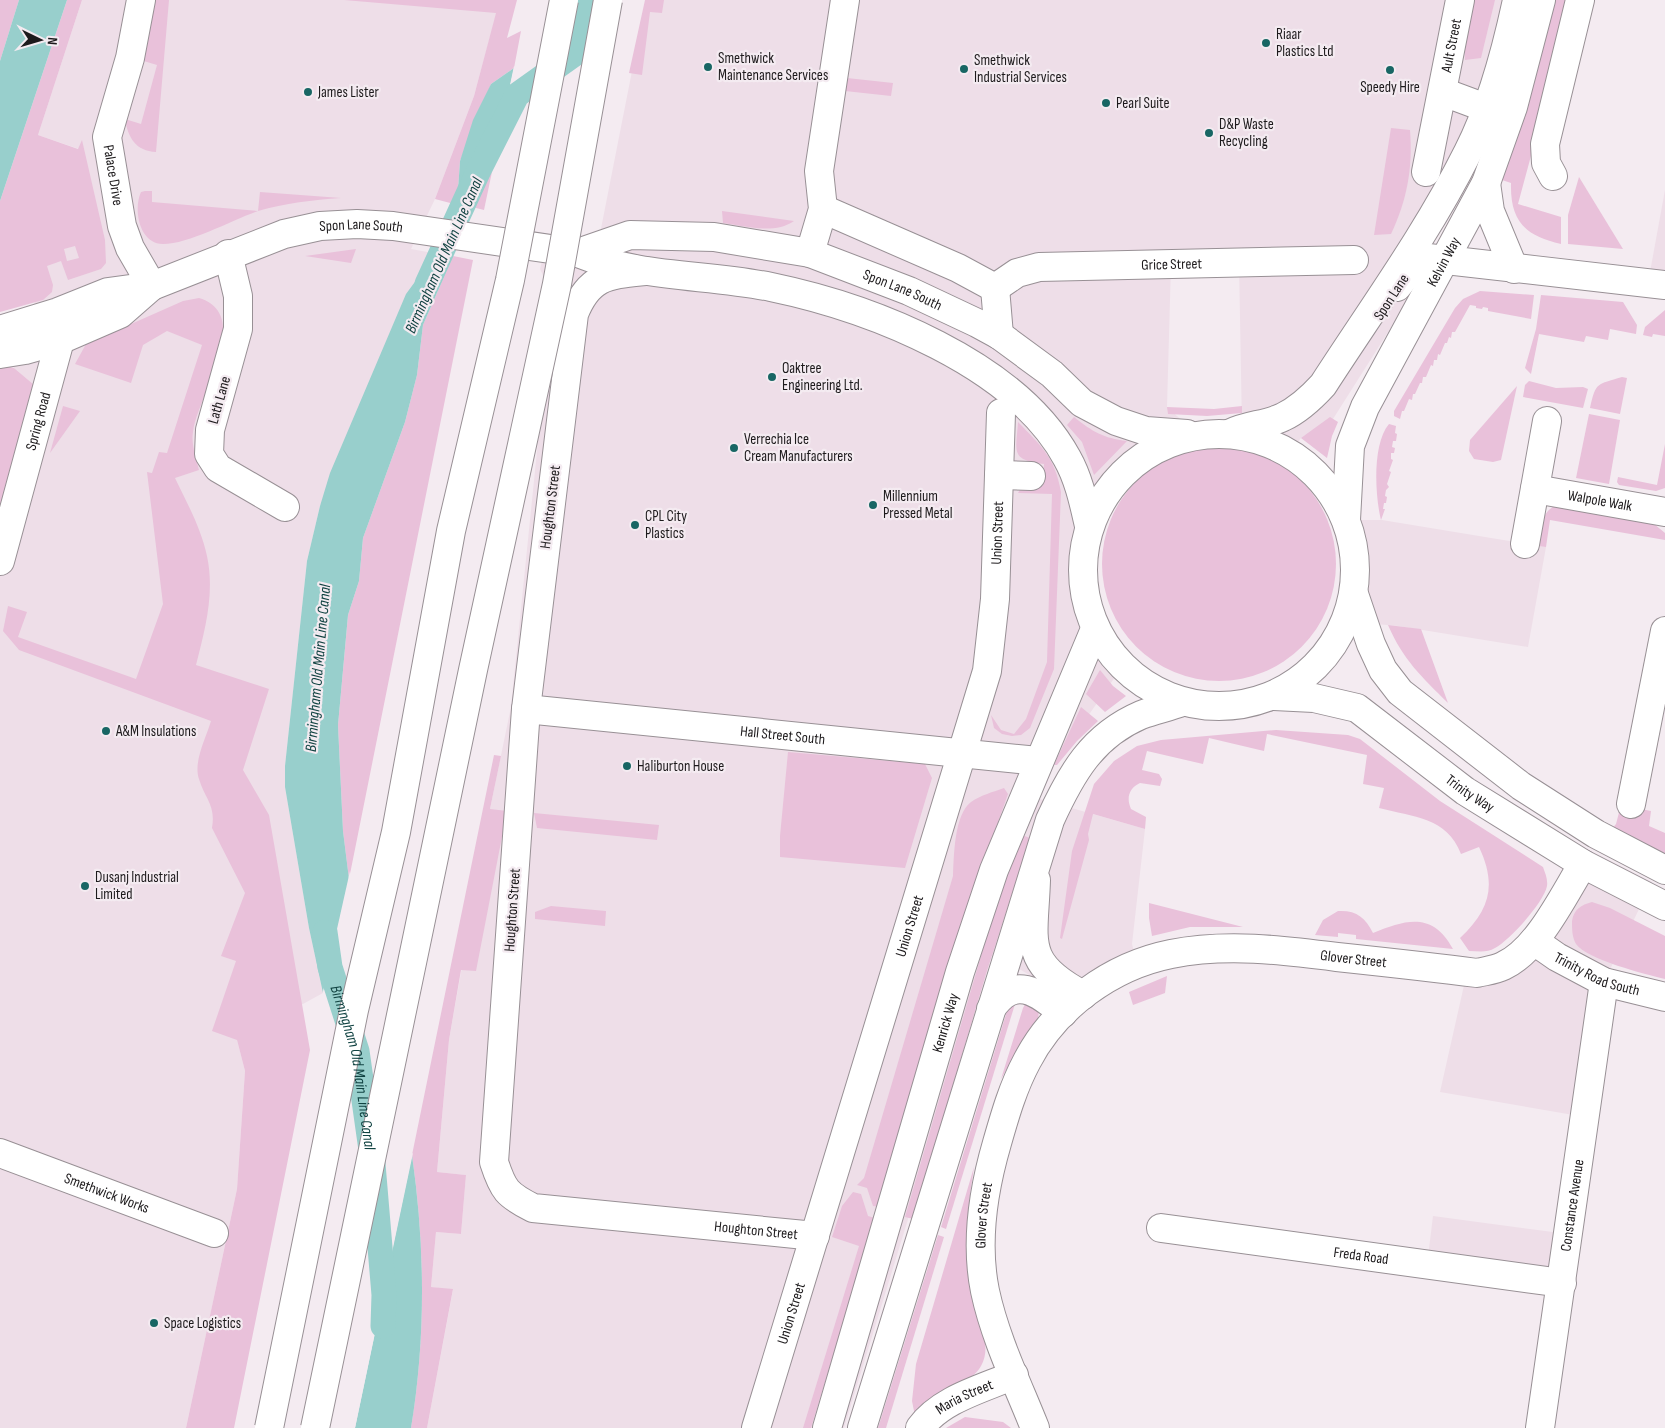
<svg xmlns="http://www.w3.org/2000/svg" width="1665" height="1428" viewBox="0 0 1665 1428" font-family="'Sofia Sans Condensed',sans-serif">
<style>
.built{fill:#eedee8}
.green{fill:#e9c1da;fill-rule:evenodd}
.water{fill:#98cfcc}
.pier{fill:#f4ebf1}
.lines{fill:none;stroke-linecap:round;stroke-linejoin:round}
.canal{stroke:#98cfcc;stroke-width:25}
.minor-casing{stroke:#989095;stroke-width:30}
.major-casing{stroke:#989095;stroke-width:30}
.minor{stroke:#fff;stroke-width:28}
.major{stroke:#fff;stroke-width:28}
.highway-bridge-casing{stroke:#989095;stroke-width:30;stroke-linecap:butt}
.highway-bridge{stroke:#fff;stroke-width:28}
.poi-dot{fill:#186664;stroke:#f4ebf1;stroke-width:2}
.labels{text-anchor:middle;stroke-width:4.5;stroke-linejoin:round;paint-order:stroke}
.poi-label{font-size:15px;fill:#1d1a1c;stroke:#f4ebf1;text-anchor:start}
.street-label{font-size:15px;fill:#1d1a1c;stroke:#f4ebf1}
.water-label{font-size:16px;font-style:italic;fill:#114342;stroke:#f4ebf1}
</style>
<rect width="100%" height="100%" fill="#f4ebf1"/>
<!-- built -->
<g class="built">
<path d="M 82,0 L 500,0 L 474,96 L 435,199 L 411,249 L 433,253 L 431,260 L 320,506 L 307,561 L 285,766 L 285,787 L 309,928 L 323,993 L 237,1040 L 245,1071 L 237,1189 L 186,1428 L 0,1428 L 0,507 L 33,384 L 14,368 L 10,352 L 35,302 L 43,300 L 44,262 L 79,149 L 38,135 Z"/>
<path d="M 646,0 L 1529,0 L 1430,243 L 1421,280 L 1333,419 L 1301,438 L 1289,453 L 1272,444 L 1231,433 L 1242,428 L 1239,262 L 1171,264 L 1167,407 L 1198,435 L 1174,441 L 1151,452 L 1125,471 L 1104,496 L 1089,526 L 1082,568 L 1084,594 L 1095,629 L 1104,646 L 1122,667 L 1054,765 L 1040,799 L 1145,829 L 1132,944 L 1137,964 L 1074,1002 L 1006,961 L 989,955 L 844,1428 L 427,1428 L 453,1290 L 431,1287 L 436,1232 L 461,1234 L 466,1175 L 437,1172 L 449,1040 L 490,809 L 511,707 L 542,402 L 556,302 L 540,269 L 545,249 L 596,254 Z"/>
<path d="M 1665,190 L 1665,285 L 1648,283 Z"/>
<path d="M 1346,520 L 1382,520 L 1546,547 L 1528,647 L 1398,626 L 1365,623 L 1354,594 L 1354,551 Z"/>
<path d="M 1591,851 L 1652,882 L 1604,982 L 1585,1117 L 1440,1092 L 1467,972 L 1534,940 Z"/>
<path d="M 1433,1216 L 1568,1234 L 1562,1283 L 1427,1265 Z"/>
</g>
<!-- green -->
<g class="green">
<path d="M 0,0 L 19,0 L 0,61 Z"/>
<path d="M 67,0 L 82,0 L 38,135 L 78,149 L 82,140 L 105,240 L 106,263 L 101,269 L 68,280 L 61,261 L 47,266 L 53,285 L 52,292 L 43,300 L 0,312 L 0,201 ZM 75,246 L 79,258 L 67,261 L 64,249 Z"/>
<path d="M 148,0 L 169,0 L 156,152 C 136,151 128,138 125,119 L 141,124 L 157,65 L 137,59 Z"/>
<path d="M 344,0 L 517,0 L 507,38 L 521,31 L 514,68 L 491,84 L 460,161 L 458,190 L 454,204 L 435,199 L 474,96 L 496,13 Z"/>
<path d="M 645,0 L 664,0 L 662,13 L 650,12 L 642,75 L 629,73 Z"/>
<path d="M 1472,0 L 1495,0 L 1481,58 L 1465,60 L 1464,37 Z"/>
<path d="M 1550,0 L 1573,0 L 1518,204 L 1561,217 L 1561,244 C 1525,236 1510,221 1511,183 L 1499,179 Z"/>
<path d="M 847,78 L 893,83 L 891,96 L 845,91 Z"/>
<path d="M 1391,128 L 1410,130 C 1413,168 1407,200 1391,234 L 1374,235 Z"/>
<path d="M 493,167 L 484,210 L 472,207 Z"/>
<path d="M 1579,177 L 1623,249 L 1568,244 L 1568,215 Z"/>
<path d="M 145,191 L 152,191 L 152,202 L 258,211 L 260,192 L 341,198 C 313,200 285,203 258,211 C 232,220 189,244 163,244 C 139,244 133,209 141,192 Z"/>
<path d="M 722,211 L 794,221 C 774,235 746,226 723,223 Z"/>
<path d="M 356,249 L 351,263 L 305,256 Z"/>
<path d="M 453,256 L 473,260 L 349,879 L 343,831 L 338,725 L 348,615 L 359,581 L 363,538 L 405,422 L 417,375 L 423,325 Z"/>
<path d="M 1480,291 L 1534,295 L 1531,319 L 1488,311 L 1488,308 L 1483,307 L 1482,309 L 1476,308 L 1476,306 L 1470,305 L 1455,332 L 1452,332 L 1451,338 L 1449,337 L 1447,343 L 1445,343 L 1440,355 L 1438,354 L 1437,360 L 1434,360 L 1433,366 L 1431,365 L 1426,377 L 1423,377 L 1422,383 L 1420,383 L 1415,394 L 1413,394 L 1412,400 L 1409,399 L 1404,411 L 1402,411 L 1400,419 L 1394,416 L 1394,411 L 1455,308 L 1463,299 Z"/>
<path d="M 1541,295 L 1623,302 L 1637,325 L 1636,334 L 1610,329 L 1608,340 L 1586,336 L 1584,342 L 1539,334 L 1531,374 L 1525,368 L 1536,329 Z"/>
<path d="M 199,298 C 255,315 197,396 193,432 C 191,444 196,458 199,470 L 175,478 C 187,503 201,528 207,556 C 215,593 205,630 196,665 L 269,689 L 243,770 L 269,815 L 310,1050 L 234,1428 L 186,1428 L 237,1189 L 245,1071 L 237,1040 L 212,1031 L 236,961 L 221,956 L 245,893 L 212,828 C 216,805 205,799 199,779 C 193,762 206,738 211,721 L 19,650 L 3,631 L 8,606 L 27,612 L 18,637 L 136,679 L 163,604 L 147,472 L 152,473 L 159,452 L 167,453 L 202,345 L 167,331 L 143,345 L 131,383 L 75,364 L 86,344 L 183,301 Z"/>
<path d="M 1665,310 L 1665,336 L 1653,334 L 1652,337 L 1643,335 L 1645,327 Z"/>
<path d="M 10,367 L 14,368 L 33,384 L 0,507 L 0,368 Z"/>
<path d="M 1622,377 L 1627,378 L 1620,414 L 1590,408 C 1596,381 1597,385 1622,377 Z"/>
<path d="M 1529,381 L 1556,388 L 1583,387 L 1588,389 L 1583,408 L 1523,397 L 1525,385 Z"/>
<path d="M 1517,386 L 1501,460 L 1493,462 L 1474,459 L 1469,451 L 1470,440 Z"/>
<path d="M 63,406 L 80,411 L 50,453 Z"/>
<path d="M 1242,406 L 1242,413 L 1207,416 L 1168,414 L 1167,407 L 1214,409 Z"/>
<path d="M 1589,414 L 1620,420 L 1609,484 L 1576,478 Z"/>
<path d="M 1074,417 C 1093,432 1103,438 1127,441 L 1094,475 L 1082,442 L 1067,425 Z"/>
<path d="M 1330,417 L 1338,422 L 1332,436 L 1327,458 L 1301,438 Z"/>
<path d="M 1018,422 C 1041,446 1055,457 1061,492 L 1054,669 L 1030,728 L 1021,735 L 1012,736 L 1002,734 L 994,728 L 991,715 L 1001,730 L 1014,734 L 1026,719 L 1047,662 L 1052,494 L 1018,493 L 1022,486 L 1043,486 L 1044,464 C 1010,460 1016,452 1018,422 Z"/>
<path d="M 1389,424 L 1396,426 L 1395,433 L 1397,434 L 1396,441 L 1393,441 L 1392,447 L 1395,448 L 1394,453 L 1391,453 L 1391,459 L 1393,460 L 1389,471 L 1391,472 L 1387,484 L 1389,487 L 1386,490 L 1385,496 L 1387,497 L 1386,503 L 1384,503 L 1383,509 L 1385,509 L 1381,520 C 1375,496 1372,444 1389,424 Z"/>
<path d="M 1665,444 L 1665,488 L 1656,491 L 1619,485 L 1617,482 L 1618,477 L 1657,485 Z"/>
<circle cx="1219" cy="564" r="117"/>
<path d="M 1558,505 L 1648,519 L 1665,533 L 1665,540 L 1550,520 L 1546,547 L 1538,546 C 1541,530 1540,510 1558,505 Z"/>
<path d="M 1388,625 L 1421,629 L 1448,703 C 1422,677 1403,660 1388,625 Z"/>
<path d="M 1100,670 L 1113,686 L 1126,696 L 1105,712 L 1086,694 Z"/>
<path d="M 1081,707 L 1098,721 L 1077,741 L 1057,765 L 1054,765 Z"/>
<path d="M 1276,730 L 1348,735 L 1360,739 L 1440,801 L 1543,867 C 1545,873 1548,879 1547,886 C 1544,902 1510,940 1495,948 C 1487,953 1478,951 1469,951 L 1460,938 C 1490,910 1497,885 1479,847 L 1461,854 C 1447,817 1413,817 1379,808 L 1384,788 L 1363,784 L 1367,755 L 1267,734 L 1264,751 L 1209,738 L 1203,764 L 1147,751 L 1142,770 L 1159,774 L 1162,779 L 1160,786 L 1140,783 C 1129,788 1126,798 1131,809 L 1146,817 L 1145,829 L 1093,814 L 1088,834 L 1089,840 L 1062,939 L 1060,938 L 1072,851 L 1094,784 L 1114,761 L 1137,746 L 1161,740 Z"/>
<path d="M 788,752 L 925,764 L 932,778 L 905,868 L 780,857 L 780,836 Z"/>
<path d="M 494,755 L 501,756 L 490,809 L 507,811 L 476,971 L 461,970 L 449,1040 L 437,1172 L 466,1175 L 461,1234 L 436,1232 L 431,1287 L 453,1289 L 427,1428 L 411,1428 C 426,1337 425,1246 412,1155 Z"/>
<path d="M 1004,788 L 1008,794 L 957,938 L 879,1207 L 873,1206 L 867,1188 L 857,1185 L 864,1178 L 953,876 C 954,856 954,815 971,802 C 981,795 993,792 1004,788 Z"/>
<path d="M 1621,805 L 1651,811 L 1649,826 L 1665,833 L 1665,855 L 1612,829 L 1616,824 Z"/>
<path d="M 534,813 L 659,825 L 657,840 L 537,828 Z"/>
<path d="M 1022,835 L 1030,838 L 987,971 L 913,1219 L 905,1217 L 997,901 Z"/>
<path d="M 1592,902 L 1610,908 L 1665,936 L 1665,979 C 1645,974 1588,960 1576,944 C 1572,937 1572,929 1572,921 C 1574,909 1581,905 1592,902 Z"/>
<path d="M 1149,903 L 1243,927 L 1190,927 L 1152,936 L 1149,918 Z"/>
<path d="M 551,906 L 606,911 L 605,926 L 535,919 L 535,912 Z"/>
<path d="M 1338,911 C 1356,910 1365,917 1373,933 C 1407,919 1433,912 1453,949 L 1356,939 L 1356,935 L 1338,933 L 1338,937 L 1315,935 L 1323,920 Z"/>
<path d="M 1167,976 L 1165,993 L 1133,1005 L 1129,992 Z"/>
<path d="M 1028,999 L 1039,1010 L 1038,1020 L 1025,1037 L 1001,1079 L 1023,1008 Z"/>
<path d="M 1015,1004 L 946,1229 L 941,1227 L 1007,1011 L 1009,1006 Z"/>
<path d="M 974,1167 C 967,1214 963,1245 971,1292 C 975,1316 994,1343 981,1366 C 974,1380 933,1405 918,1416 L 914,1411 L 912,1401 L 916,1364 Z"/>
<path d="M 853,1192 L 861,1194 L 868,1216 L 875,1218 L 811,1428 L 803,1428 L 859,1246 L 832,1237 L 842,1206 Z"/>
<path d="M 938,1235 L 944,1237 L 886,1428 L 878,1428 Z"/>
<path d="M 965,1417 L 1003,1422 L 1011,1428 L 946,1428 Z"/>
</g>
<!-- water -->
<g class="water">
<path d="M 19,0 L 67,0 L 0,201 L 0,61 Z"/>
<path d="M 514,68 L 493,167 L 472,207 L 454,204 L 458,190 L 460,161 L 473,120 L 491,84 Z"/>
<path d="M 433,253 L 453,256 L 423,325 L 417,375 L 405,422 L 363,538 L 359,581 L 348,615 L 338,725 L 343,831 L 349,879 L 323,993 L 309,928 L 285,787 L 285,766 L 307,561 L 320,506 L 330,473 L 406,294 L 431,260 Z"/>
<path d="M 412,1155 C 425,1246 426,1337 411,1428 L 355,1428 Z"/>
</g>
<!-- pier -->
<g class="pier">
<path d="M 514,66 L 516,68 L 495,167 L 491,174 Z"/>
<path d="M 350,871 L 351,880 L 343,918 L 325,994 L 322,996 Z"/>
<path d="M 413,1153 L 355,1428 L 353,1428 L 410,1155 Z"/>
</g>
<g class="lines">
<!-- canal -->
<g class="canal">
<path d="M 427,284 L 479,170 L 517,95 L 576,53 L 589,0"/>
<path id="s1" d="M 325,932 L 330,967 L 357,1051 L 373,1164 L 384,1295 L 383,1326"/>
</g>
<!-- minor casing -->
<g class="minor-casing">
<g id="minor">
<path id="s2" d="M 141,0 L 130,58 L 107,137 L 122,226 L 130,248 L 152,286"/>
<path d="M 1443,92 L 1486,108 L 1501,105 L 1504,96"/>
<path id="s3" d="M 1426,172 L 1460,0"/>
<path d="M 1553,176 L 1546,163 L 1545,144 L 1580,0"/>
<path d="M 1486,183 L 1490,211 L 1514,269"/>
<path d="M 823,209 L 958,268 L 995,288"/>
<path d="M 810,253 L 823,209 L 819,171 L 845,0"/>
<path d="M 228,254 L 238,296 L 238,329 L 210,430 L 209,454 L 218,468 L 285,507"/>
<path id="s4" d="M 645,271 C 607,275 589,276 574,314 L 526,709 L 494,1162 C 503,1190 507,1195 533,1208 L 815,1236"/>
<path d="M 1397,287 L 1417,262 L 1428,258 L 1665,285"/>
<path id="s5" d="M 995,288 L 1017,273 L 1039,267 L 1354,260"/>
<path d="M 995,288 L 999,335"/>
<path d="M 999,475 L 1031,476"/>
<path id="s6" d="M 1535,489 L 1665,512"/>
<path d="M 1525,544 L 1547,421"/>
<path id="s7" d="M 0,561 L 60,340 L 55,329 L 45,331"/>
<path id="s8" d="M 526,709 L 1038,761"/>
<path d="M 1631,804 L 1665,631"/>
<path d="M 1036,880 C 1034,942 1021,962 1083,995"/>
<path id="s9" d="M 1534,941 L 1557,957 L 1604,982 L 1665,997"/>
<path d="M 991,1009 C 1015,974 1037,992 1063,1013"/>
<path id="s10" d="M 0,1153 L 214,1233"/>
<path id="s11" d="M 1161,1228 L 1562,1283"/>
<path id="s12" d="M 756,1428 L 987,671 L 995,599 L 1001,413"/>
<path id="s13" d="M 920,1428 C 941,1399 982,1389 1014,1375"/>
<path id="s14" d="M 1035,1428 C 1017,1383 995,1338 985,1291 C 975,1242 983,1191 997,1143 C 1005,1115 1013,1087 1027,1061 C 1055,1007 1111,966 1171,954 C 1226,943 1282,950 1337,957 C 1384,962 1431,967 1477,973 C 1485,971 1495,970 1503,966 C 1538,950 1563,896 1583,864"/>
<path id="s15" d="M 1540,1428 L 1604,982"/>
</g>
</g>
<!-- major casing -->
<g class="major-casing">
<g id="major">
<path id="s16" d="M 578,253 L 630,235 L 714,237 L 810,253 L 909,291 L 977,323 L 999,335 L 1052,374 L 1082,403 L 1116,421 L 1146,431 L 1187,434"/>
<path id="s17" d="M 0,330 L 58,312 L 108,292 L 152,286 L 284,234 L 320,226 L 357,224 L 393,226 L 578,253 C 640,278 707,274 771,287 C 872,308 1016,364 1067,458 C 1079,479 1084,504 1089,526"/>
<path d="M 0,354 L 25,350 L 60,340 L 120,314 L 152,286"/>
<path d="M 1231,433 C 1247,425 1267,425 1283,417 C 1298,410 1312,397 1323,385 C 1372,309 1427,234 1468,152 C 1490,109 1507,47 1517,0"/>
<circle cx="1219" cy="570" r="136"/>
<path id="s18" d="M 1346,520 L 1350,446 L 1365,407 L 1486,183 L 1513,107 L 1541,0"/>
<path d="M 1354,594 L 1371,644 L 1383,670 L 1400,692 L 1521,786 L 1596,834 L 1665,870"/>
<path id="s19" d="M 1274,696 L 1314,698 L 1357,708 L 1465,791 L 1583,864 L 1665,906"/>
<path id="s20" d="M 827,1428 L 960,972 L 994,870 L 1095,629"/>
<path d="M 862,1428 L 1050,820 C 1071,774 1092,736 1141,715 C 1154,710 1169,707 1182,702"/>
</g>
</g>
<!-- minor -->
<use href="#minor" class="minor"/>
<!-- major -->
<use href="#major" class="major"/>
<!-- highway-bridge casing -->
<g class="highway-bridge-casing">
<g id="highway-bridge">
<path d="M 269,1428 L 354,1010 L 396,832 L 451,531 L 510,280 L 564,0"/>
<path d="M 315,1428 L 473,670 L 557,284 L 608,0"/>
</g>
</g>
<!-- highway-bridge -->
<use href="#highway-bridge" class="highway-bridge"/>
</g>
<!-- markers -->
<g class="poi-dot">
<circle cx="1266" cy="43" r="5"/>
<circle cx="708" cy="67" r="5"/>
<circle cx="964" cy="69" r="5"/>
<circle cx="1390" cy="70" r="5"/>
<circle cx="308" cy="92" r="5"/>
<circle cx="1106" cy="103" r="5"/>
<circle cx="1209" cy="133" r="5"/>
<circle cx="772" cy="377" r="5"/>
<circle cx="734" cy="448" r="5"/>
<circle cx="873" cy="505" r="5"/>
<circle cx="635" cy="525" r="5"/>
<circle cx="106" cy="731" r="5"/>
<circle cx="627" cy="766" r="5"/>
<circle cx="85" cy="886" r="5"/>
<circle cx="154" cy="1323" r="5"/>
</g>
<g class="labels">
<!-- poi labels -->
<g class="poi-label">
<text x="1276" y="39">Riaar<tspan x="1276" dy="17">Plastics Ltd</tspan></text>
<text x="718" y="63">Smethwick<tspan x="718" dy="17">Maintenance Services</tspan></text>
<text x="974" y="65">Smethwick<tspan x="974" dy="17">Industrial Services</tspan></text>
<text x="1390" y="92" text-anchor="middle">Speedy Hire</text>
<text x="318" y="97">James Lister</text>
<text x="1116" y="108">Pearl Suite</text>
<text x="1219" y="129">D&amp;P Waste<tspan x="1219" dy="17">Recycling</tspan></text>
<text x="782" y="373">Oaktree<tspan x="782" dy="17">Engineering Ltd.</tspan></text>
<text x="744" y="444">Verrechia Ice<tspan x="744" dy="17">Cream Manufacturers</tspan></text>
<text x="883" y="501">Millennium<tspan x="883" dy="17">Pressed Metal</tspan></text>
<text x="645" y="521">CPL City<tspan x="645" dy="17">Plastics</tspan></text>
<text x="116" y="736">A&amp;M Insulations</text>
<text x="637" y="771">Haliburton House</text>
<text x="95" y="882">Dusanj Industrial<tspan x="95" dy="17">Limited</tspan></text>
<text x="164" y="1328">Space Logistics</text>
</g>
<!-- street labels -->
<g class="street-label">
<text dy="5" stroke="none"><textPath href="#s3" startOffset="129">Ault Street</textPath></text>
<text dy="5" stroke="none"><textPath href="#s2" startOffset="180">Palace Drive</textPath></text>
<text dy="5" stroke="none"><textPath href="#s17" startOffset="379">Spon Lane South</textPath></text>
<text dy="5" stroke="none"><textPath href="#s18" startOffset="281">Kelvin Way</textPath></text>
<text dy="5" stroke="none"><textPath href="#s5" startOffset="182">Grice Street</textPath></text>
<text dy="5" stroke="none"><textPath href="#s16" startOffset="336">Spon Lane South</textPath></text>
<text transform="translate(1391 297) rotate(-57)" y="5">Spon Lane</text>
<text transform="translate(219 400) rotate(-74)" y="5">Lath Lane</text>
<text dy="5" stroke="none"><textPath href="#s7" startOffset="145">Spring Road</textPath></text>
<text dy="5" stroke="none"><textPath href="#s6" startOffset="66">Walpole Walk</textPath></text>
<text transform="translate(550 507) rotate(-83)" y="5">Houghton Street</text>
<text dy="5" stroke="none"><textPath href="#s12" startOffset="930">Union Street</textPath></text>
<text dy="5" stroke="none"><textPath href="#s8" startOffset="258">Hall Street South</textPath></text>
<text dy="5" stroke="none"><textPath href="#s19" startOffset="226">Trinity Way</textPath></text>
<text transform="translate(512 910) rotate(-86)" y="5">Houghton Street</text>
<text dy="5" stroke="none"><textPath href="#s12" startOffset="525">Union Street</textPath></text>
<text dy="5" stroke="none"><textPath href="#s14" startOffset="752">Glover Street</textPath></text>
<text dy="5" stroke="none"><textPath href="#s9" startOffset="72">Trinity Road South</textPath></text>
<text dy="5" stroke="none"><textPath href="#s20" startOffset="422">Kenrick Way</textPath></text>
<text dy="5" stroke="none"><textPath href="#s10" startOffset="114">Smethwick Works</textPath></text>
<text dy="5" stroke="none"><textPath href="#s15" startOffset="225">Constance Avenue</textPath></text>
<text dy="5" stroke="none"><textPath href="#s14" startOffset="222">Glover Street</textPath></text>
<text dy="5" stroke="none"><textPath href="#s4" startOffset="1229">Houghton Street</textPath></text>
<text dy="5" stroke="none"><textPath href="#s11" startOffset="202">Freda Road</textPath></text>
<text dy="5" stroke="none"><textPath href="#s12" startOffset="120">Union Street</textPath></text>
<text dy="5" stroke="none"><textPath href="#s13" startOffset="55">Maria Street</textPath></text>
</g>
<!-- water labels -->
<g class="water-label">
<text transform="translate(443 255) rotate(-66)" y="6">Birmingham Old Main Line Canal</text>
<text transform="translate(317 668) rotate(-85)" y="6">Birmingham Old Main Line Canal</text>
<text dy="6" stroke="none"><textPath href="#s1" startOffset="139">Birmingham Old Main Line Canal</textPath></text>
</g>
</g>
<!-- north arrow -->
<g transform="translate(40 40) rotate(95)" stroke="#f4ebf1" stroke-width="4" paint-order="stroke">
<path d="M0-4L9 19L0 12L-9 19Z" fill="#1d1a1c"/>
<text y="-8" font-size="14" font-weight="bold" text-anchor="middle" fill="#1d1a1c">N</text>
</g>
</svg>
